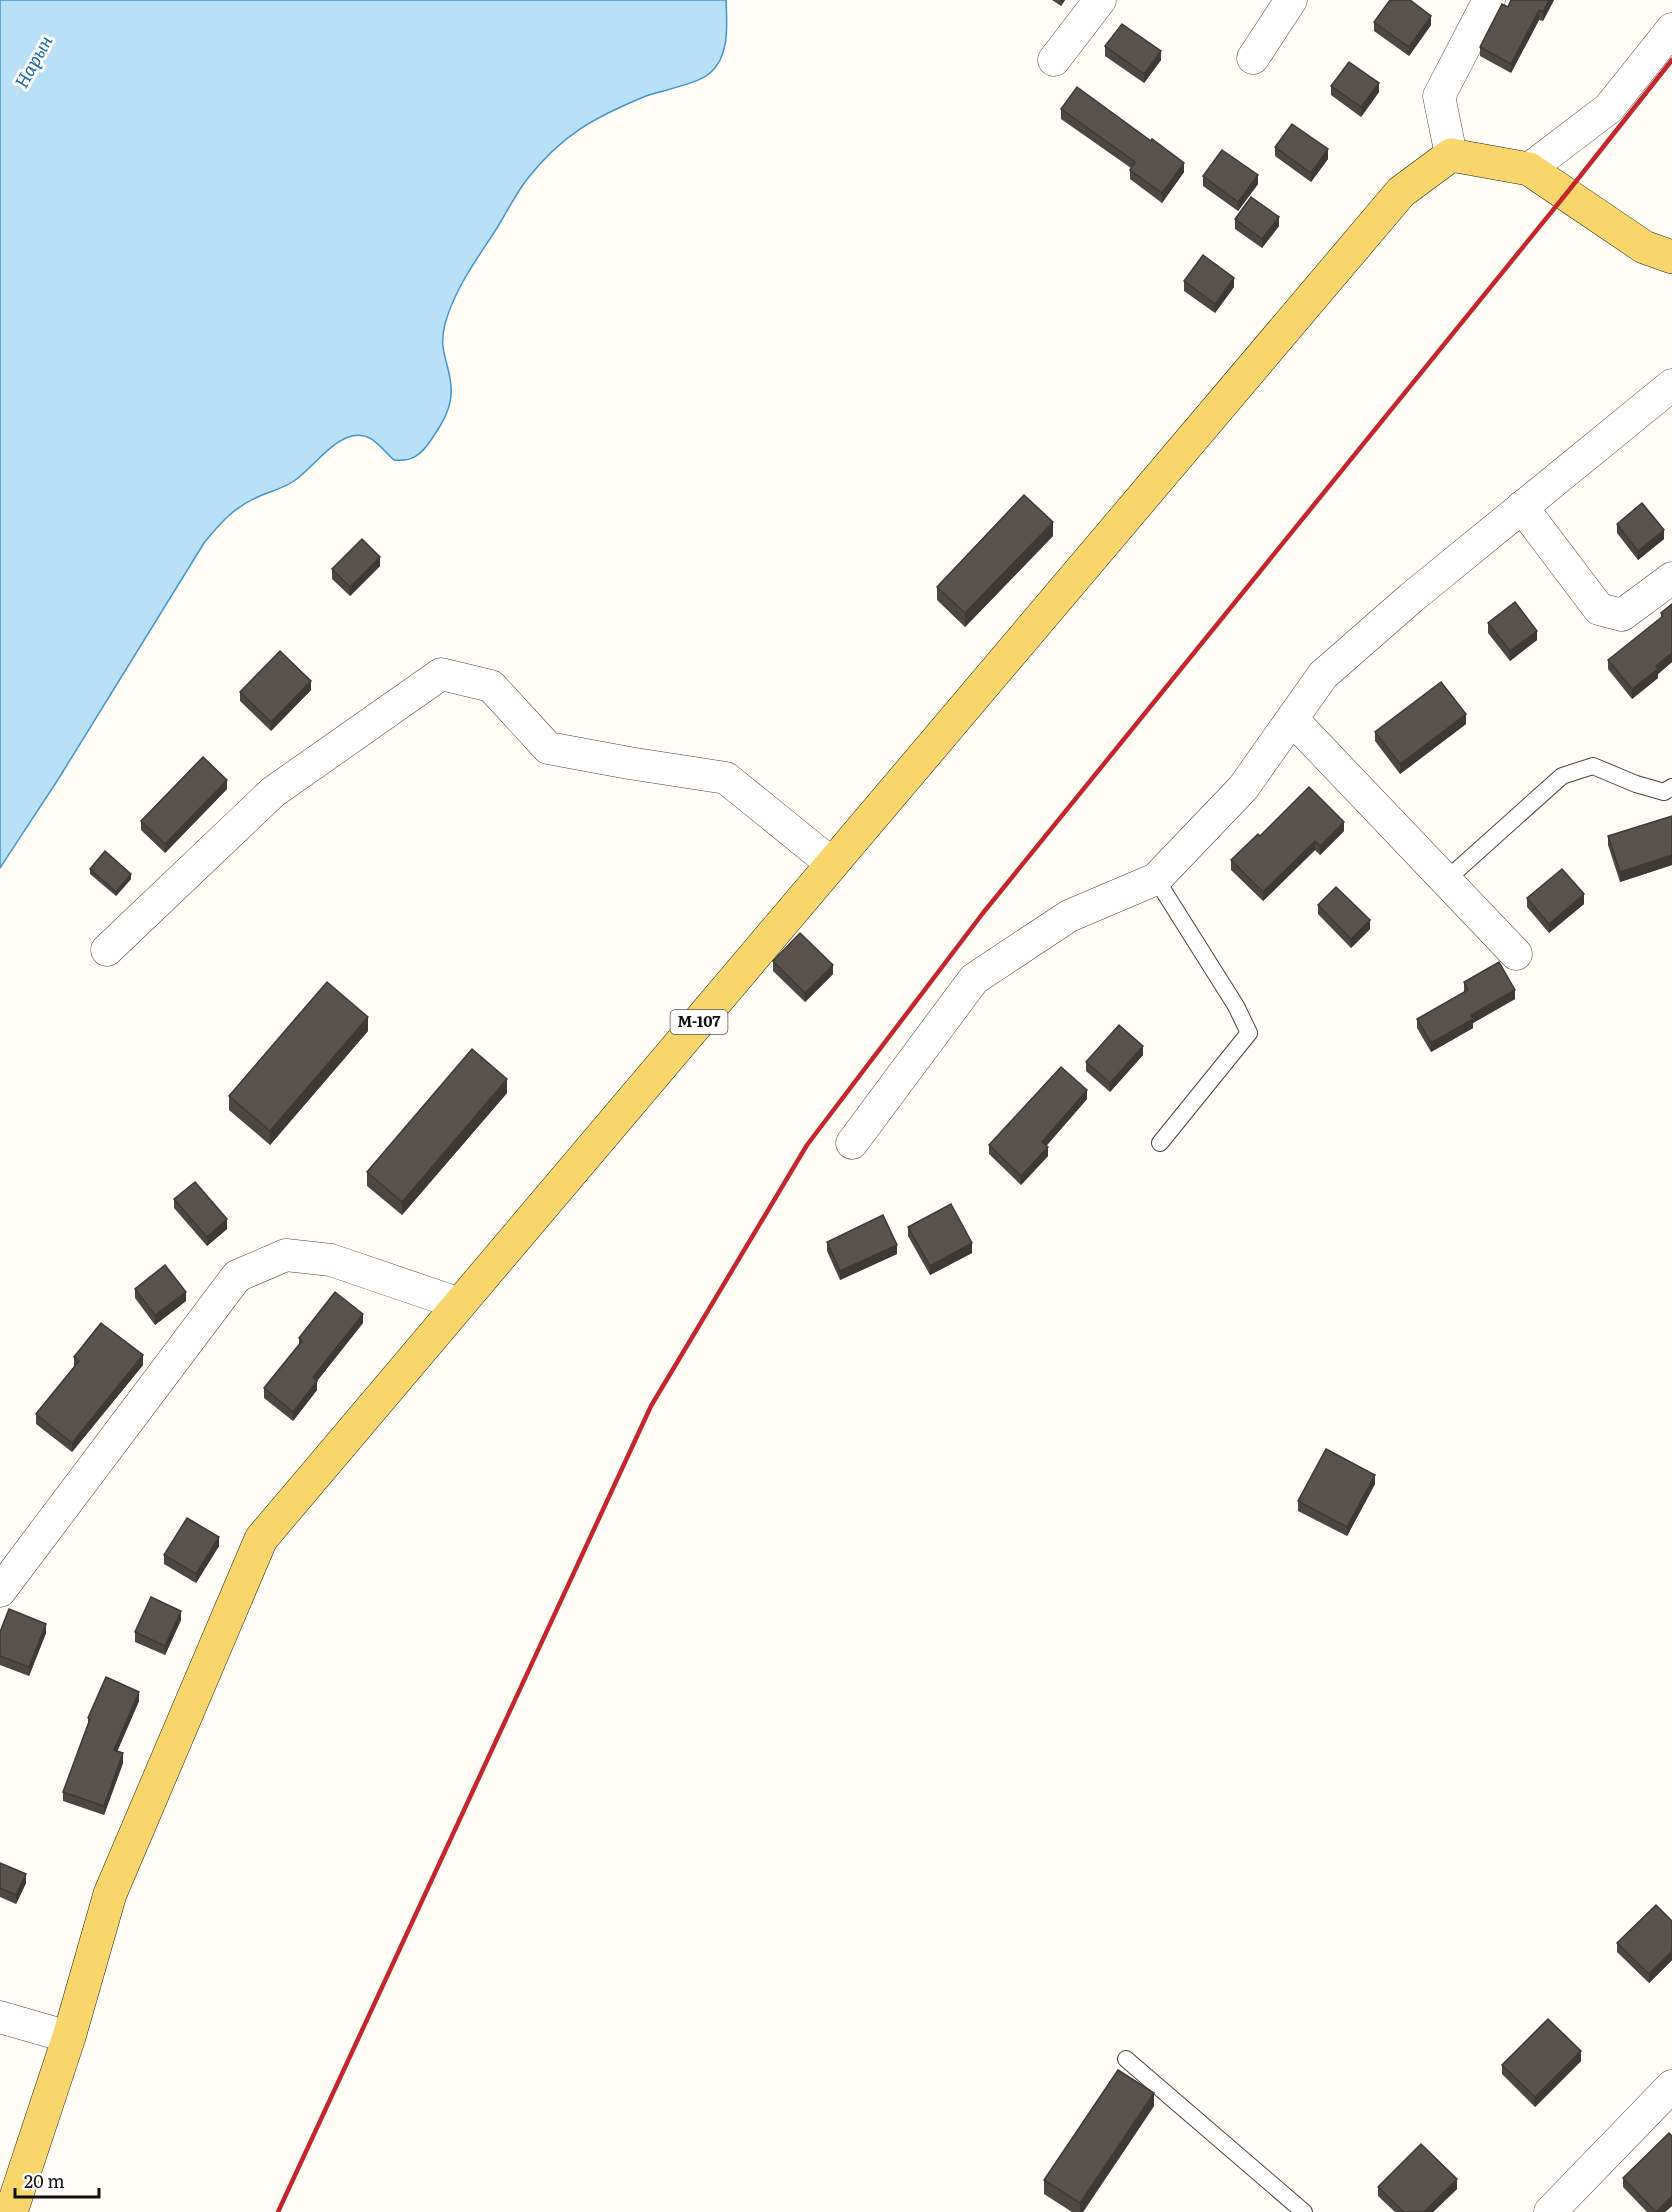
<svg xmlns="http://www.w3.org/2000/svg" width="1672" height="2212" viewBox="0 0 1672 2212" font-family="Literata,serif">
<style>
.water{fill:#b9e0f7;stroke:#3f96cf;stroke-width:1.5}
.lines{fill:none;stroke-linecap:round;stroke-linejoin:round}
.service-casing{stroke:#444;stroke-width:18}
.minor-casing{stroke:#444;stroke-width:33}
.primary-casing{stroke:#222;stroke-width:34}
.service{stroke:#fff;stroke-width:16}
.minor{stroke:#fff;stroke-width:32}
.primary{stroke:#f9d66b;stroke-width:33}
.rail{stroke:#c4262e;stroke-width:4.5}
.wall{fill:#4d4742}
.shaded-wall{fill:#3f3936}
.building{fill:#5a524d;stroke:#3f3936;stroke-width:1.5}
.labels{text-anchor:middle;stroke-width:6;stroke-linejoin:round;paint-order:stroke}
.shield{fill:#fff;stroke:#585858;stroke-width:1.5}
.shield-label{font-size:15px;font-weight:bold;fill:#111}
.water-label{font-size:18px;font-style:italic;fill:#1768a6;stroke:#fff}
</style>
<rect width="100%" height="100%" fill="#fffdf5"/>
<!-- water -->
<path class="water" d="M 0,0 L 726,0 C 727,24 730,56 710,73 C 698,84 663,90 646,96 C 595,117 563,134 528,178 C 516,193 507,212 497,228 C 477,259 455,288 445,324 C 438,351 449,361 451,386 C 453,407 442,424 431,440 C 421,455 412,462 394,460 C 381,449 372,431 352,436 C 329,442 313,468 294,481 C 284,488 271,491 260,496 C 234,507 221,522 204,543 L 59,778 L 0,868 Z"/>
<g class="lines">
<!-- service casing -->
<g class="service-casing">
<g id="service">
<path d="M 1156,879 L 1236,1006 L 1249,1033 L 1160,1143"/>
<path d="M 1446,880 L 1562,776 L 1593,766 L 1636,784 L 1664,792 L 1672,787"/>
<path d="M 1126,2059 L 1304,2212"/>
</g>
</g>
<!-- minor casing -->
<g class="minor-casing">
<g id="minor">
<path d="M 1253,58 L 1291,0"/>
<path d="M 1054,60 L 1100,0"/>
<path d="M 1451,155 L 1439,96 L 1489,0"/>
<path d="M 1529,169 L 1609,108 L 1672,29"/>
<path d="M 1522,507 L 1599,609 L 1622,615 L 1672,578"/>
<path d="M 1292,719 L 1516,954"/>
<path d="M 107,950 L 273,792 L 441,674 L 491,686 L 548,748 L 629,763 L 726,778 L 832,864"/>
<path d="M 852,1143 L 974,979 L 1069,916 L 1156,879 L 1243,788 L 1323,675 L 1411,598 L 1672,385"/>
<path d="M 0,1591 L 237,1276 L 286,1255 L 331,1260 L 460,1304"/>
<path d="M 0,2017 L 69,2037"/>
<path d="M 1550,2212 L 1672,2086"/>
</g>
</g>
<!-- primary casing -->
<g class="primary-casing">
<path id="primary" d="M 11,2212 L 69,2037 L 110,1894 L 261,1539 L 1401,192 L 1451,155 L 1529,169 L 1644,247 L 1672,257"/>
</g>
<!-- service -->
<use href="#service" class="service"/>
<!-- minor -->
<use href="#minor" class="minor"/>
<!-- primary -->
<use href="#primary" class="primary"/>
<!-- rail -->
<path class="rail" d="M 278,2212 L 651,1406 L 807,1145 L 983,913 L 1566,194 L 1672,60"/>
</g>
<!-- wall -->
<g class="wall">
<path d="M 1052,0 L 1065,0 L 1061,6 Z"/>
<path d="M 1554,0 L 1543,21 L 1539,20 L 1511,73 L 1480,56 L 1480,47 Z"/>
<path d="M 1374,22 L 1431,25 L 1409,56 L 1374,31 Z"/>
<path d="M 1105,46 L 1161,60 L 1144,83 L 1105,56 Z"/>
<path d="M 1331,86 L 1379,92 L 1361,117 L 1331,95 Z"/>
<path d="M 1061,109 L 1184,172 L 1162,203 L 1130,179 L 1130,170 L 1131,168 L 1061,119 Z"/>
<path d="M 1275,147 L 1328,159 L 1311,182 L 1275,156 Z"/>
<path d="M 1203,176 L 1258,184 L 1238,211 L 1203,186 Z"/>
<path d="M 1235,219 L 1279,226 L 1262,248 L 1235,229 Z"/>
<path d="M 1184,281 L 1234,287 L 1215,313 L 1184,291 Z"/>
<path d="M 1617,524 L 1664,539 L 1638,560 L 1617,533 Z"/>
<path d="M 1053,536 L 965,627 L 937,600 L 937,587 Z"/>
<path d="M 380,566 L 350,596 L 332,579 L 332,569 Z"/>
<path d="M 1672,604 L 1672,662 L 1658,674 L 1658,678 L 1632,699 L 1608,669 L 1608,660 L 1661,619 L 1661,613 Z"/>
<path d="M 1488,623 L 1537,640 L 1510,661 L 1488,633 Z"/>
<path d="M 311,690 L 271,731 L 240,701 L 240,692 Z"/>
<path d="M 1466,724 L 1400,774 L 1375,741 L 1375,732 Z"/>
<path d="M 227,789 L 165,853 L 141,830 L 141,821 Z"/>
<path d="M 1672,816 L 1672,865 L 1620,882 L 1608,845 L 1608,836 Z"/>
<path d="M 1344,831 L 1320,855 L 1315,850 L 1263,901 L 1231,870 L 1231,860 L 1260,836 Z"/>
<path d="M 90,869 L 131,879 L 116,896 L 90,874 Z"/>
<path d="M 1527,898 L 1584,904 L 1549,933 L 1527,907 Z"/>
<path d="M 1318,905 L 1370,929 L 1351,948 L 1318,914 Z"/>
<path d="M 773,961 L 833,974 L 805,1002 L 773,971 Z"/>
<path d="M 1464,982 L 1515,999 L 1473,1023 L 1473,1028 L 1431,1052 L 1417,1028 L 1417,1019 L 1464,992 Z"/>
<path d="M 368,1031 L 270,1145 L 229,1110 L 229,1096 Z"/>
<path d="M 1143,1055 L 1110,1092 L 1086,1071 L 1086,1062 Z"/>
<path d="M 507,1093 L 402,1215 L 367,1186 L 367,1172 Z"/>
<path d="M 1087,1099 L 1046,1146 L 1048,1156 L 1021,1185 L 989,1154 L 989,1145 Z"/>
<path d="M 174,1199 L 227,1229 L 207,1246 L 174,1208 Z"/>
<path d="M 908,1227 L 972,1253 L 930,1275 L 908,1236 Z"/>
<path d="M 827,1242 L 897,1254 L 840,1280 L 827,1251 Z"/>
<path d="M 135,1289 L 186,1301 L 155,1325 L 135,1298 Z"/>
<path d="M 363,1323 L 317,1381 L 317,1390 L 293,1421 L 264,1398 L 264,1388 L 299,1345 L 299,1338 Z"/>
<path d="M 74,1357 L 143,1365 L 72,1452 L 36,1424 L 36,1414 L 74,1367 Z"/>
<path d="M 1375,1484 L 1347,1536 L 1298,1511 L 1298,1501 Z"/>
<path d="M 219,1546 L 196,1583 L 164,1564 L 164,1555 Z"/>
<path d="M 181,1620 L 165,1655 L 135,1642 L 135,1632 Z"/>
<path d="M 0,1632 L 46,1633 L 29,1676 L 0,1665 Z"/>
<path d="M 139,1701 L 117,1751 L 123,1763 L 104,1815 L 63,1801 L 63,1792 L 88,1724 L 88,1718 Z"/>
<path d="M 0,1863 L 26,1883 L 16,1904 L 0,1897 Z"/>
<path d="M 1672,1921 L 1672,1960 L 1649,1983 L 1617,1952 L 1617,1943 Z"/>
<path d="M 1581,2061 L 1535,2107 L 1502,2074 L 1502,2065 Z"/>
<path d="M 1154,2106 L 1083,2212 L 1072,2212 L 1044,2194 L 1044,2180 Z"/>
<path d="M 1623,2178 L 1672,2206 L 1665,2212 L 1647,2212 L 1623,2187 Z"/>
<path d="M 1378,2187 L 1457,2189 L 1433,2212 L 1395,2212 L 1378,2196 Z"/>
</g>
<!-- shaded-wall -->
<g class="shaded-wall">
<path d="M 1061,0 L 1065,0 L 1061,6 Z"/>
<path d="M 1549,0 L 1554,0 L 1543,21 L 1543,12 Z"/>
<path d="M 1539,10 L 1539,20 L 1511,73 L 1511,64 Z"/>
<path d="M 1431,16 L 1431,25 L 1409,56 L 1409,47 Z"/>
<path d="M 1161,51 L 1161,60 L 1144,83 L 1144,74 Z"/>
<path d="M 1379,83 L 1379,92 L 1361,117 L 1361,107 Z"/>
<path d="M 1328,149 L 1328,159 L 1311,182 L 1311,173 Z"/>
<path d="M 1184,163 L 1184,172 L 1162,203 L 1162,193 Z"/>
<path d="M 1258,175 L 1258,184 L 1238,211 L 1238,202 Z"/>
<path d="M 1279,217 L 1279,226 L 1262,248 L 1262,239 Z"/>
<path d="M 1234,278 L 1234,287 L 1215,313 L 1215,304 Z"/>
<path d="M 1053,522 L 1053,536 L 965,627 L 965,613 Z"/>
<path d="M 1664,530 L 1664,539 L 1638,560 L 1638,551 Z"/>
<path d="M 380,557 L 380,566 L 350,596 L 350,587 Z"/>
<path d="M 1537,631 L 1537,640 L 1510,661 L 1510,651 Z"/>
<path d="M 1672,653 L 1672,662 L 1658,674 L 1658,678 L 1632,699 L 1632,689 L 1656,666 Z"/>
<path d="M 311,681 L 311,690 L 271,731 L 271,722 Z"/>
<path d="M 1466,714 L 1466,724 L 1400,774 L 1400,764 Z"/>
<path d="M 227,780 L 227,789 L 165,853 L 165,844 Z"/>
<path d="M 1344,822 L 1344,831 L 1320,855 L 1320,846 Z"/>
<path d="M 1315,841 L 1315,850 L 1263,901 L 1263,892 Z"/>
<path d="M 1672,855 L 1672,865 L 1620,882 L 1620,872 Z"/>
<path d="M 131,874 L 131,879 L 116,896 L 116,892 Z"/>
<path d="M 1584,894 L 1584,904 L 1549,933 L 1549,924 Z"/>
<path d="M 1370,920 L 1370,929 L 1351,948 L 1351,939 Z"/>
<path d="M 833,965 L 833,974 L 805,1002 L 805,993 Z"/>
<path d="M 1515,990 L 1515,999 L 1473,1023 L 1473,1028 L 1431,1052 L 1431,1043 L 1471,1015 Z"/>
<path d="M 368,1017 L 368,1031 L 270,1145 L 270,1131 Z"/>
<path d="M 1143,1046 L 1143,1055 L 1110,1092 L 1110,1083 Z"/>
<path d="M 507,1079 L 507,1093 L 402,1215 L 402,1202 Z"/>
<path d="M 1087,1090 L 1087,1099 L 1042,1151 L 1042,1142 Z"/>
<path d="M 1048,1147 L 1048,1156 L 1021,1185 L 1021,1176 Z"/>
<path d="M 227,1219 L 227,1229 L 207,1246 L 207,1237 Z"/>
<path d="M 972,1243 L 972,1253 L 930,1275 L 930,1266 Z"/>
<path d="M 897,1245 L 897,1254 L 840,1280 L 840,1271 Z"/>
<path d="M 186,1292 L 186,1301 L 155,1325 L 155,1315 Z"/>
<path d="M 363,1314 L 363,1323 L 317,1381 L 317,1390 L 293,1421 L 293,1412 L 313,1377 Z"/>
<path d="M 143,1355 L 143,1365 L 72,1452 L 72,1443 Z"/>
<path d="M 1375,1475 L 1375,1484 L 1347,1536 L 1347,1527 Z"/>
<path d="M 219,1537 L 219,1546 L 196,1583 L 196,1574 Z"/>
<path d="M 181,1611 L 181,1620 L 165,1655 L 165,1646 Z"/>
<path d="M 46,1624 L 46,1633 L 29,1676 L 29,1667 Z"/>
<path d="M 139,1692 L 139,1701 L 114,1759 L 114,1750 Z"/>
<path d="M 123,1753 L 123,1763 L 104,1815 L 104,1806 Z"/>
<path d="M 26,1874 L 26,1883 L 16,1904 L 16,1895 Z"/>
<path d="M 1672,1951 L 1672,1960 L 1649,1983 L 1649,1974 Z"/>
<path d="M 1581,2051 L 1581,2061 L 1535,2107 L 1535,2097 Z"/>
<path d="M 1154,2093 L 1154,2106 L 1083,2212 L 1080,2212 L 1080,2203 Z"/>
<path d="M 1457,2179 L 1457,2189 L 1433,2212 L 1424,2212 Z"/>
<path d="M 1672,2196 L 1672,2206 L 1665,2212 L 1656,2212 Z"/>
</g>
<!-- building -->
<g class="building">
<path d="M 1390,0 L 1410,0 L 1431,16 L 1409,47 L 1374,22 Z"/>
<path d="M 1511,0 L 1549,0 L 1543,12 L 1539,10 L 1511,64 L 1480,47 L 1502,4 L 1508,7 Z"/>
<path d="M 1122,24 L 1161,51 L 1144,74 L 1105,46 Z"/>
<path d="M 1349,62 L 1379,83 L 1361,107 L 1331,86 Z"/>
<path d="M 1077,87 L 1151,141 L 1152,139 L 1184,163 L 1162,193 L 1130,170 L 1135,162 L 1061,109 Z"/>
<path d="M 1292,124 L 1328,149 L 1311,173 L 1275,147 Z"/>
<path d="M 1222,150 L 1258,175 L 1238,202 L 1203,176 Z"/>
<path d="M 1251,197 L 1279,217 L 1262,239 L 1235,219 Z"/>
<path d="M 1203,255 L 1234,278 L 1215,304 L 1184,281 Z"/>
<path d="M 1024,495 L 1053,522 L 965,613 L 937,587 Z"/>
<path d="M 1642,503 L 1664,530 L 1638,551 L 1617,524 Z"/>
<path d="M 362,539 L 380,557 L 350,587 L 332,569 Z"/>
<path d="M 1515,602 L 1537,631 L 1510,651 L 1488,623 Z"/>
<path d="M 1672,604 L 1672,653 L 1656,666 L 1658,669 L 1632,689 L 1608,660 L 1663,616 L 1661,613 Z"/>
<path d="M 280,651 L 311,681 L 271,722 L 240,692 Z"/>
<path d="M 1441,682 L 1466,714 L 1400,764 L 1375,732 Z"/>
<path d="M 203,757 L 227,780 L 165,844 L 141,821 Z"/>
<path d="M 1309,787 L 1344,822 L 1320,846 L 1315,841 L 1263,892 L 1231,860 L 1258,834 L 1260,836 Z"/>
<path d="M 1672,816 L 1672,855 L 1620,872 L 1608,836 Z"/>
<path d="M 105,851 L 131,874 L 116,892 L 90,869 Z"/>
<path d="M 1562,869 L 1584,894 L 1549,924 L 1527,898 Z"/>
<path d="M 1336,887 L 1370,920 L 1351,939 L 1318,905 Z"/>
<path d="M 800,933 L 833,965 L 805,993 L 773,961 Z"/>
<path d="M 1499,962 L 1515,990 L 1471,1015 L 1473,1019 L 1431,1043 L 1417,1019 L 1468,990 L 1464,982 Z"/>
<path d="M 327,982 L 368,1017 L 270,1131 L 229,1096 Z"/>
<path d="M 1119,1025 L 1143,1046 L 1110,1083 L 1086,1062 Z"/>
<path d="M 472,1049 L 507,1079 L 402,1202 L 367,1172 Z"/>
<path d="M 1061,1067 L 1087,1090 L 1042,1142 L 1048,1147 L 1021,1176 L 989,1145 Z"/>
<path d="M 195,1182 L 227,1219 L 207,1237 L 174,1199 Z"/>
<path d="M 951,1204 L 972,1243 L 930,1266 L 908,1227 Z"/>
<path d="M 883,1215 L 897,1245 L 840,1271 L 827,1242 Z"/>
<path d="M 165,1265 L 186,1292 L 155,1315 L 135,1289 Z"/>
<path d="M 335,1292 L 363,1314 L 313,1377 L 317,1381 L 293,1412 L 264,1388 L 302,1341 L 299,1338 Z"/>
<path d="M 101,1323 L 143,1355 L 72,1443 L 36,1414 L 79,1361 L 74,1357 Z"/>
<path d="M 1326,1449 L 1375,1475 L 1347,1527 L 1298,1501 Z"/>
<path d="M 187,1518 L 219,1537 L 196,1574 L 164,1555 Z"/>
<path d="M 151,1597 L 181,1611 L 165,1646 L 135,1632 Z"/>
<path d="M 9,1609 L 46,1624 L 29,1667 L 0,1656 L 0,1632 Z"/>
<path d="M 106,1677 L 139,1692 L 114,1750 L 123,1753 L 104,1806 L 63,1792 L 90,1719 L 88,1718 Z"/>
<path d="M 0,1863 L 26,1874 L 16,1895 L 0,1888 Z"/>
<path d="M 1656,1905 L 1672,1921 L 1672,1951 L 1649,1974 L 1617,1943 Z"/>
<path d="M 1548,2019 L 1581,2051 L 1535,2097 L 1502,2065 Z"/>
<path d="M 1118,2070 L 1154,2093 L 1080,2203 L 1044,2180 Z"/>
<path d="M 1669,2133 L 1672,2136 L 1672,2196 L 1656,2212 L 1623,2178 Z"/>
<path d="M 1421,2144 L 1457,2179 L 1424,2212 L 1404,2212 L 1378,2187 Z"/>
</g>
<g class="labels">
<!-- shield labels -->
<rect class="shield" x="670.5" y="1010" width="57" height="24" rx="4.5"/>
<g class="shield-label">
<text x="699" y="1027">М-107</text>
</g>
<!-- water labels -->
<g class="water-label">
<text transform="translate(34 62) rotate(-61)" y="6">Нарын</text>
</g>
</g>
<!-- scale -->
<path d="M15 2188v9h84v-9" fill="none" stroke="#111111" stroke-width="3"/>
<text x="24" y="2188" font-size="18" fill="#111111" stroke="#ffffff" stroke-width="4.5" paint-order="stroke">20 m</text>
</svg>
